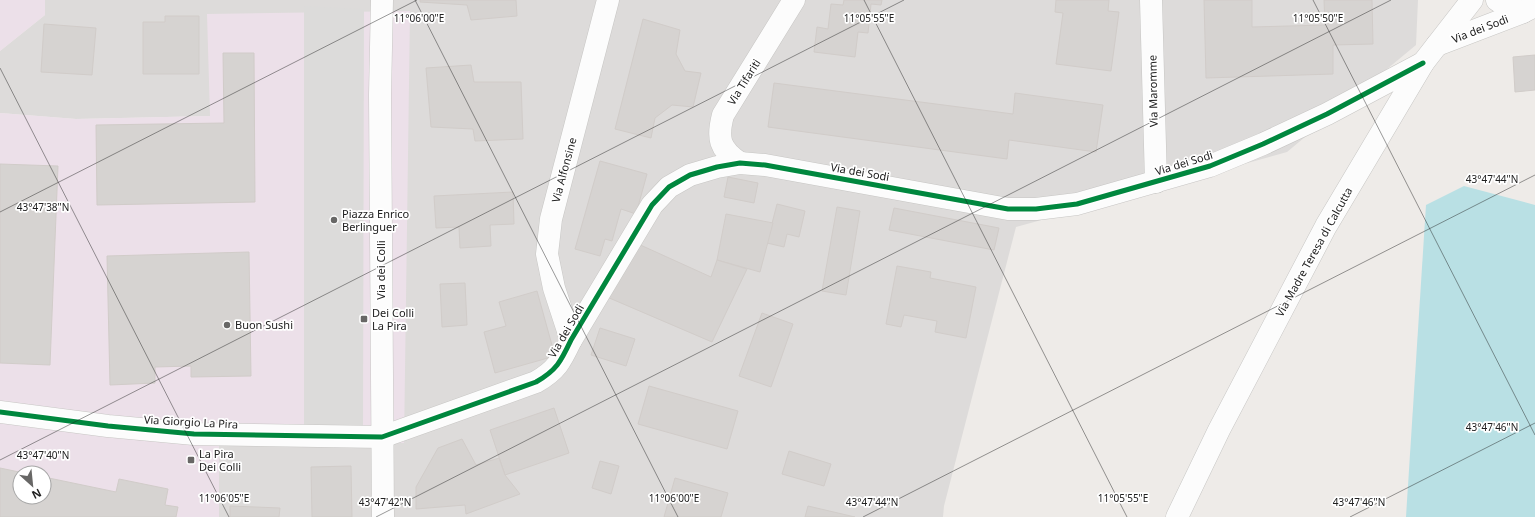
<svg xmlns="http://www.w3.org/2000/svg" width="1535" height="517" viewBox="0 0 1535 517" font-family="'Noto Sans',sans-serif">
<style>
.residential{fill:#dddbda}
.industrial{fill:#ece0e9;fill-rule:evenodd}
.religious{fill:#dcdbda}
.water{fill:#b9e0e4}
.building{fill:#d6d3d1;stroke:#d1ccc9}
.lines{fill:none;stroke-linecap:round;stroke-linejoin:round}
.minor-casing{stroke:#c7c6c4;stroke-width:23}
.tertiary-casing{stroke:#c7c6c4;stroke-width:23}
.minor{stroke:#fcfcfc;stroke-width:22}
.tertiary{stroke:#fcfcfc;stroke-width:22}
.cycleway-casing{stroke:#fff;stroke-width:8}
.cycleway{stroke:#00873e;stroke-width:5}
.ticks{fill:none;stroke:#202020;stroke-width:1;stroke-opacity:0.45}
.poi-dot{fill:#686766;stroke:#fff;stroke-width:1.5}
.labels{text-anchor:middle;stroke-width:3.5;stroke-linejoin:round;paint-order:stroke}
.street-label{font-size:11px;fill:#202020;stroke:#fff}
.poi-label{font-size:11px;fill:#202020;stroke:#fff;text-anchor:start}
.ticks-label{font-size:10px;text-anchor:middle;fill:#202020;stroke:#fff;stroke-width:3.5;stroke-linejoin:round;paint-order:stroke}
</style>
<rect width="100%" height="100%" fill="#eeebe8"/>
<!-- residential -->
<path class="residential" d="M 45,0 L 1418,0 L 1416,45 L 1287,152 L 1016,227 L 944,506 L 943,517 L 219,517 L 219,444 L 210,116 L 76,119 L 0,113 L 0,51 L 45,15 Z"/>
<!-- industrial -->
<g class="industrial">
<path d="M 0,0 L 45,0 L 45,15 L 0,51 Z"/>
<path d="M 410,11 L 404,443 L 219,444 L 219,517 L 0,517 L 0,113 L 76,119 L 210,116 L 207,14 ZM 20,473 L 44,473 L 44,497 L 20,497 Z"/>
</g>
<!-- religious -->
<path class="religious" d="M 304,6 L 364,9 L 363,432 L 304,431 Z"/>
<!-- water -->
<path class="water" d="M 1464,186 L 1535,205 L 1535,517 L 1406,517 L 1426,205 Z"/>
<!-- building -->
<g class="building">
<path d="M 420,0 L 516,0 L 517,16 L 471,20 L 467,5 L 420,2 Z"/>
<path d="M 844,0 L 882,0 L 881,5 L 871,4 L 868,33 L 858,32 L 855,57 L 814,52 L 817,27 L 828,29 L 831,4 L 843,5 Z"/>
<path d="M 1056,0 L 1109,0 L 1108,11 L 1119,12 L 1111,71 L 1056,64 L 1063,13 L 1055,12 Z"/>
<path d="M 1204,0 L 1252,0 L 1252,27 L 1325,25 L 1324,0 L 1372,0 L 1373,44 L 1333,45 L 1333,74 L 1206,78 Z"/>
<path d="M 165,16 L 199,16 L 199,74 L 143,74 L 143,22 L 165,22 Z"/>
<path d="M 643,19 L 680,30 L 676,54 L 685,71 L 701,73 L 693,107 L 672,105 L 655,118 L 651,138 L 615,129 Z"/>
<path d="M 44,24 L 96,28 L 92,75 L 41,72 Z"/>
<path d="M 223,53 L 254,53 L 255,202 L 97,205 L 96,125 L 224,123 Z"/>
<path d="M 1535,55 L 1535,90 L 1515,92 L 1513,57 Z"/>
<path d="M 471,65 L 474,82 L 521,82 L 523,139 L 475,141 L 473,129 L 431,127 L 426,68 Z"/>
<path d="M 774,83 L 1013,114 L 1015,93 L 1103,105 L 1096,152 L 1009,140 L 1007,159 L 768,127 Z"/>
<path d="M 600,161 L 647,174 L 636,214 L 621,209 L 612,241 L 605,239 L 600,256 L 575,249 Z"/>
<path d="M 0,164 L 58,166 L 50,365 L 0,363 Z"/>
<path d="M 728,177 L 758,183 L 754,203 L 724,197 Z"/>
<path d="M 513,192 L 514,224 L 490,225 L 491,246 L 460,248 L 459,227 L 436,228 L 434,196 Z"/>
<path d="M 777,204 L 805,211 L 799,237 L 787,234 L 784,247 L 767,243 Z"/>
<path d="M 837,207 L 860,211 L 846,295 L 822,291 Z"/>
<path d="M 894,208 L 999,228 L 994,250 L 889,230 Z"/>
<path d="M 726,214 L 773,223 L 760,272 L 717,260 Z"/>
<path d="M 636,243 L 711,277 L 717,260 L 747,269 L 712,342 L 607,297 Z"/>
<path d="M 249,252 L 251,376 L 191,377 L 191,366 L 155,367 L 155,383 L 110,385 L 107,256 Z"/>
<path d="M 897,266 L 931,272 L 930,278 L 976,287 L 966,338 L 935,332 L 937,321 L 904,315 L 901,327 L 886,324 Z"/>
<path d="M 465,283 L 467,325 L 442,327 L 440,284 Z"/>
<path d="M 537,291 L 555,356 L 495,373 L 484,332 L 506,326 L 499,302 Z"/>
<path d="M 762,313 L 793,324 L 771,387 L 739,376 Z"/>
<path d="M 600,328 L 635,339 L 626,366 L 591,355 Z"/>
<path d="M 649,386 L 738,411 L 727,449 L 638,424 Z"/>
<path d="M 554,408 L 569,453 L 505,475 L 490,430 Z"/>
<path d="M 462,439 L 476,465 L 499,458 L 505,475 L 520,494 L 466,514 L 465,505 L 416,509 L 416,487 L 438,448 Z"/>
<path d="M 789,451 L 831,464 L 824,486 L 782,474 Z"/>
<path d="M 600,461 L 619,466 L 611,494 L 592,488 Z"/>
<path d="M 351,466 L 352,517 L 312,517 L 311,467 Z"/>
<path d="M 0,468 L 24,473 L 20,473 L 20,497 L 44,497 L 44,477 L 116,492 L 119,479 L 168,489 L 165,505 L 178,507 L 176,517 L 0,517 Z"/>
<path d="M 675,478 L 728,493 L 721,517 L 664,517 Z"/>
<path d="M 230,506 L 280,508 L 279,517 L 230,517 Z"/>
<path d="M 808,506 L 855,517 L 805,517 Z"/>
</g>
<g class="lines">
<!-- minor casing -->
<g class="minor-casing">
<g id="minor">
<path d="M 1151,0 L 1156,182"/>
<path d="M 1497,0 L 1507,7 L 1523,12"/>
<path d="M 1437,45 L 1523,12 L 1535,6"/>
<path d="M 740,163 C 719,149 717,138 723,115 L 794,0"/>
<path d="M 571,340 L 554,288 L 547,254 L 551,219 L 608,0"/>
<path d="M 0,412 L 108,426 L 194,434 L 382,437 L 536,382 C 557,370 561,361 571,340 L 652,205 L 669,187 L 690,175 L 717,167 L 740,163 L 765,165 L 1008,209 L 1036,209 L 1077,204 L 1210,166 L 1263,144 L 1327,114 L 1423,63"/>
<path d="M 1177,517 L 1219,430 L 1326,226 L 1423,63 L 1472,0"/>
</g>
</g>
<!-- tertiary casing -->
<g class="tertiary-casing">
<path id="tertiary" d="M 382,0 L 380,95 L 383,517"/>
</g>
<!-- minor -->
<use href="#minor" class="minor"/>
<!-- tertiary -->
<use href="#tertiary" class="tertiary"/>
<!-- cycleway casing -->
<g class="cycleway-casing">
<path id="cycleway" d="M 0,412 L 108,426 L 194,434 L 382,437 L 536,382 C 557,370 561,361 571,340 L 652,205 L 669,187 L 690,175 L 717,167 L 740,163 L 765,165 L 1008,209 L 1036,209 L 1077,204 L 1210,166 L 1263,144 L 1327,114 L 1423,63"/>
</g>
<!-- cycleway -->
<use href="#cycleway" class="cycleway"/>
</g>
<!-- ticks -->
<path class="ticks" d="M 415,0 L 678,517M 864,0 L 1127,517M 1313,0 L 1535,435M 0,68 L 229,517M 0,212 L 417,0M 0,460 L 904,0M 376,517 L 1391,0M 863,517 L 1535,175M 1350,517 L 1535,423"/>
<!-- markers -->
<g class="poi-dot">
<circle cx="334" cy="220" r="4"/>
<rect x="360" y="315" width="8" height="8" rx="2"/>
<circle cx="227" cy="325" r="4"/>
<rect x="187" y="456" width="8" height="8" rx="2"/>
</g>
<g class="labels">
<!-- street labels -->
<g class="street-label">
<text transform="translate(1480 29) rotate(-21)" y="4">Via dei Sodi</text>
<text transform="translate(744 82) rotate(-58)" y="4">Via Tifariti</text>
<text transform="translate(1153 91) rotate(-91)" y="4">Via Maromme</text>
<text transform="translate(1184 163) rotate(-17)" y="4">Via dei Sodi</text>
<text transform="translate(564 170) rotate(-75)" y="4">Via Alfonsine</text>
<text transform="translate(860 172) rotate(10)" y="4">Via dei Sodi</text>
<text transform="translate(1314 252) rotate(-61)" y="4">Via Madre Teresa di Calcutta</text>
<text transform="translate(381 270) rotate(-90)" y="4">Via dei Colli</text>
<text transform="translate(566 331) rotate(-60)" y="4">Via dei Sodi</text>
<text transform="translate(191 422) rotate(3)" y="4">Via Giorgio La Pira</text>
</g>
<!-- poi labels -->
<g class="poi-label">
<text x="342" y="218">Piazza Enrico<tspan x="342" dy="13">Berlinguer</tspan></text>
<text x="372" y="317">Dei Colli<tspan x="372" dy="13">La Pira</tspan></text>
<text x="235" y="329">Buon Sushi</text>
<text x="199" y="458">La Pira<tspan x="199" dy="13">Dei Colli</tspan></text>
</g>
</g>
<g class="ticks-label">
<text x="419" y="22">11°06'00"E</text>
<text x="869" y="22">11°05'55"E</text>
<text x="1318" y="22">11°05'50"E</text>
<text x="1492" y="183">43°47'44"N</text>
<text x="43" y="211">43°47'38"N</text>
<text x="1492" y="431">43°47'46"N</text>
<text x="43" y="459">43°47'40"N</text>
<text x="224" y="502">11°06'05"E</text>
<text x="674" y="502">11°06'00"E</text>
<text x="1123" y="502">11°05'55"E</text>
<text x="385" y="506">43°47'42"N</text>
<text x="872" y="506">43°47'44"N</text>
<text x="1359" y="506">43°47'46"N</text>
</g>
<!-- north arrow -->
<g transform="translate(32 485) rotate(153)"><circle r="19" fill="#ffffff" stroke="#a6a6a6"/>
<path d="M0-3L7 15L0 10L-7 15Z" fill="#686766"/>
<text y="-6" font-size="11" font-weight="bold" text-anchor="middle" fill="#202020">N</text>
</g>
</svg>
